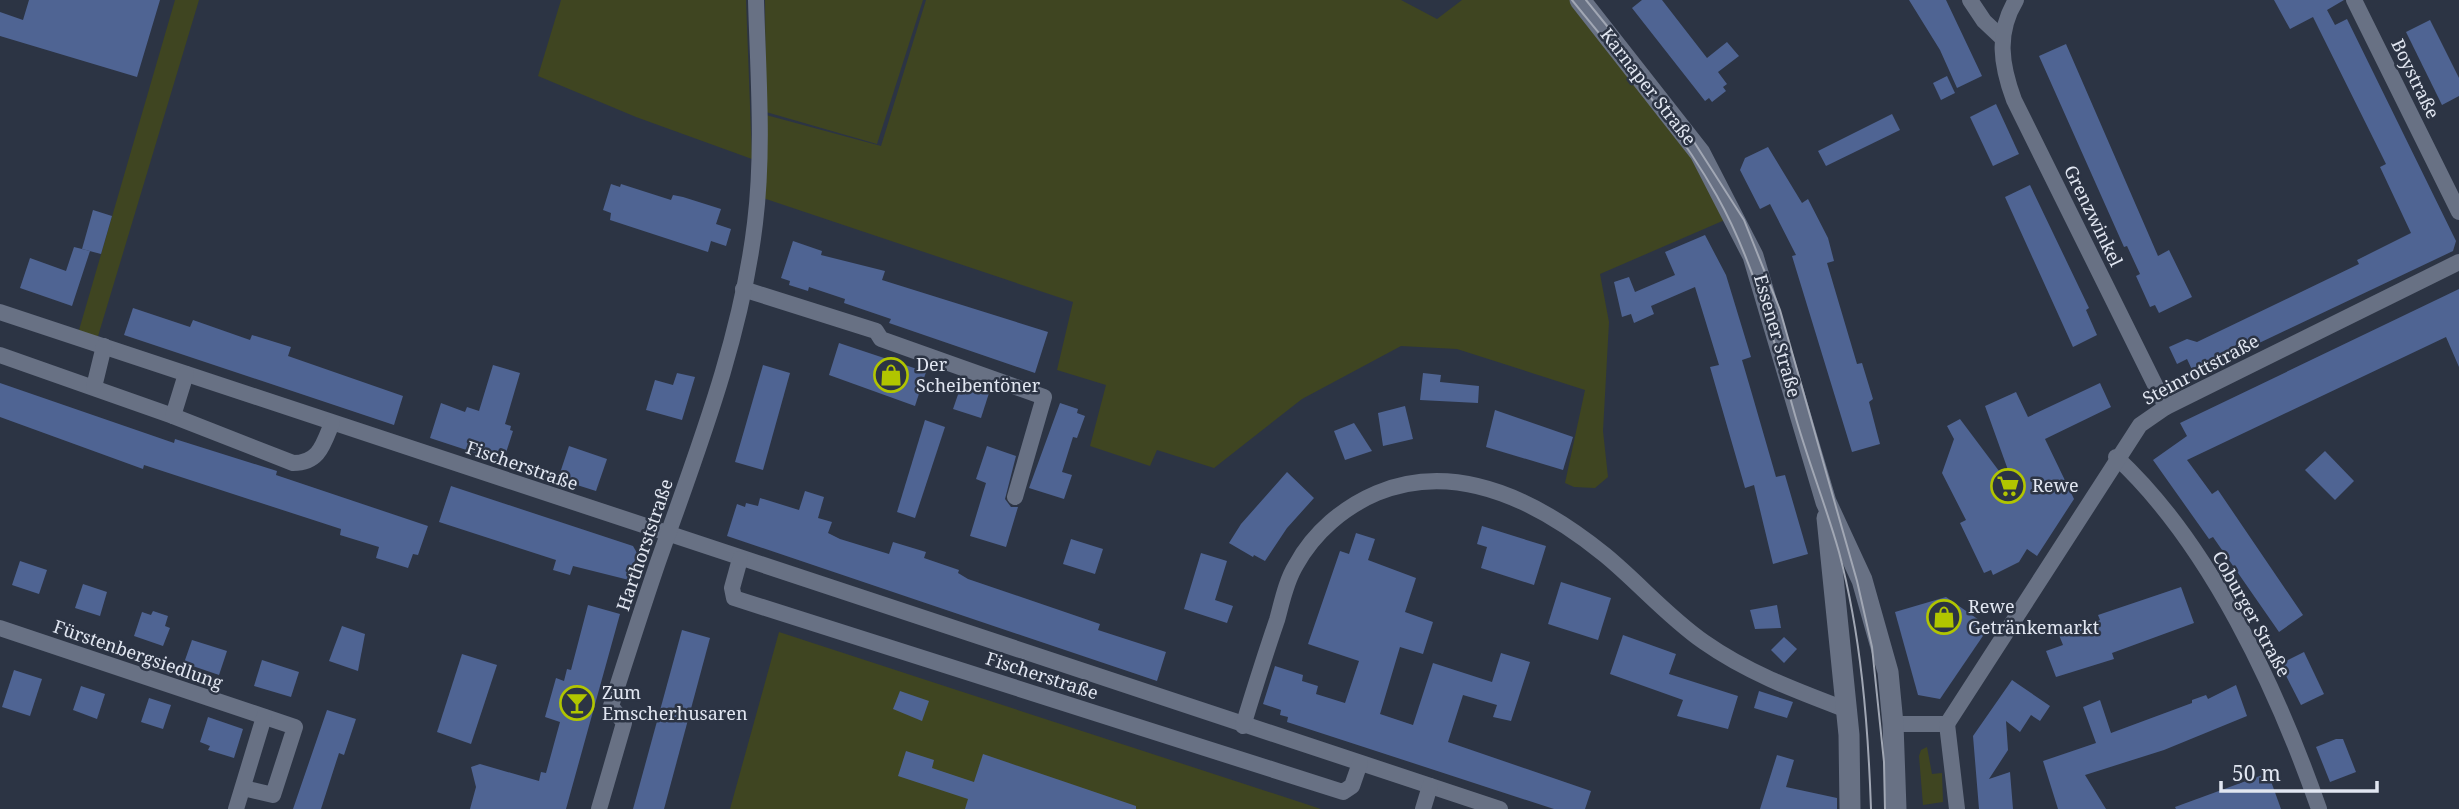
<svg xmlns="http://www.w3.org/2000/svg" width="2459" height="809" viewBox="0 0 2459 809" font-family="'Noto Serif',serif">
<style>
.green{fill:#3f4521}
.building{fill:#4f6493}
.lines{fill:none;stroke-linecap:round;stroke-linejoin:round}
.street{stroke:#687184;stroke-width:16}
.secondary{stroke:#687184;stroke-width:21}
.tram{stroke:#a1a7b4;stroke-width:2}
.labels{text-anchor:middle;stroke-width:5;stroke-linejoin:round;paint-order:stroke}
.street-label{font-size:18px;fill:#e1e6f1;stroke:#2c3444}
.poi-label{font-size:18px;fill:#e1e6f1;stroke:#2c3444;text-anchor:start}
</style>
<rect width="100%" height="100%" fill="#2c3444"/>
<!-- green -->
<g class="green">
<path d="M 175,0 L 199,0 L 96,343 L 77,337 Z"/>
<path d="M 561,0 L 746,0 L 752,159 L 636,117 L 538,76 Z"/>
<path d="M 765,0 L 923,0 L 877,144 L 766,112 Z"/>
<path d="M 926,0 L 1401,0 L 1437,19 L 1462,0 L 1579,0 L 1734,216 L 1600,274 L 1609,322 L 1603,431 L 1608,477 L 1595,488 L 1574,487 L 1565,483 L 1585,390 L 1457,349 L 1401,346 L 1302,399 L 1214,468 L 1157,450 L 1150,466 L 1090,446 L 1106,385 L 1057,370 L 1073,302 L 763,198 L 766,115 L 881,146 Z"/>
<path d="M 779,632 L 1321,809 L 730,809 Z"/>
<path d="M 1927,747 L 1932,774 L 1942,773 L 1943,802 L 1923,805 L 1919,756 L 1921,750 Z"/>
</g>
<!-- building -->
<g class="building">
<path d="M 29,0 L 160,0 L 137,77 L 0,36 L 0,12 L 23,20 Z"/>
<path d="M 1642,0 L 1662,0 L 1707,58 L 1727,42 L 1739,56 L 1718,72 L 1727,84 L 1723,87 L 1726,91 L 1712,102 L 1709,98 L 1705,101 L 1632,8 Z"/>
<path d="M 1909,0 L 1946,0 L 1982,76 L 1957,88 L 1940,50 Z"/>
<path d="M 2274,0 L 2344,0 L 2327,10 L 2335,25 L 2347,19 L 2456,241 L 2453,251 L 2194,374 L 2187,359 L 2177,364 L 2169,347 L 2187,339 L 2197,342 L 2359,264 L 2357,260 L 2411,233 L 2380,167 L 2386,164 L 2313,17 L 2290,29 Z"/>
<path d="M 2430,20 L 2459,78 L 2459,96 L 2442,105 L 2406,32 Z"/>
<path d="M 2066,44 L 2158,256 L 2169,250 L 2192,297 L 2159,313 L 2155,305 L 2150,307 L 2136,276 L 2140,274 L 2127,246 L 2124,247 L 2039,56 Z"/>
<path d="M 1947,76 L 1955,93 L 1941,100 L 1933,83 Z"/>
<path d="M 1996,104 L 2019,154 L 1993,166 L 1970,117 Z"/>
<path d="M 1892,114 L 1900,130 L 1826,166 L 1818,151 Z"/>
<path d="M 1768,147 L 1802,203 L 1808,199 L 1828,238 L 1834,261 L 1827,263 L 1857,364 L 1862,363 L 1873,399 L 1869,402 L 1880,444 L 1852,452 L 1792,256 L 1796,255 L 1770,204 L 1760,209 L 1740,170 L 1745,158 Z"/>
<path d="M 611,184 L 620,187 L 621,184 L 671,200 L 673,195 L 683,197 L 721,209 L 716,224 L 731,229 L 726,246 L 711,241 L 708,252 L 610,220 L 611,213 L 603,210 Z"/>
<path d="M 2030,185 L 2089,308 L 2086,310 L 2097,335 L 2073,347 L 2005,197 Z"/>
<path d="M 93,210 L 112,216 L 101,254 L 82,249 Z"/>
<path d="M 1705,235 L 1726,275 L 1751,357 L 1742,360 L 1752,394 L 1776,477 L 1785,475 L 1808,554 L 1773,564 L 1754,485 L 1745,488 L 1710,367 L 1719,365 L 1695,287 L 1651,306 L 1654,314 L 1634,323 L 1631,314 L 1622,317 L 1614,282 L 1629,277 L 1635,292 L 1675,275 L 1665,252 Z"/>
<path d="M 793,241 L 822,251 L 821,255 L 885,271 L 882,280 L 1048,332 L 1035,373 L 889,323 L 891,319 L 844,303 L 845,299 L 809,287 L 808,291 L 789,285 L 790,281 L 781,278 Z"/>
<path d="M 74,247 L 90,251 L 72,306 L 20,288 L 30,258 L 66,271 Z"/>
<path d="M 2459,289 L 2459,367 L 2446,337 L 2187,460 L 2212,494 L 2218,490 L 2303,615 L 2279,632 L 2213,537 L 2209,539 L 2153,460 L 2187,436 L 2180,423 Z"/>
<path d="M 133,308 L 190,327 L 193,320 L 250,340 L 252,335 L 291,347 L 288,356 L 403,396 L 394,425 L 124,335 Z"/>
<path d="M 839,343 L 926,372 L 915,406 L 829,375 Z"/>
<path d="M 493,365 L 520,373 L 505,424 L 511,426 L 510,430 L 513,431 L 503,462 L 430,438 L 441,403 L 465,412 L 467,407 L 479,411 Z"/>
<path d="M 763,365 L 790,373 L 763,470 L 735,462 Z"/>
<path d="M 677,373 L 695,377 L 682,420 L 646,410 L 655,380 L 673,385 Z"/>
<path d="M 1423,373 L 1441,375 L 1440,382 L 1479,386 L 1478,403 L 1420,400 Z"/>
<path d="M 0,383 L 174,443 L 175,439 L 277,471 L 276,475 L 428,526 L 418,555 L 413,554 L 408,568 L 376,558 L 379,547 L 340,535 L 341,529 L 144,465 L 143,469 L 0,417 Z"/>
<path d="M 962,383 L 989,393 L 981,418 L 953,409 Z"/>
<path d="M 2100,383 L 2111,407 L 2045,439 L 2074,499 L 2037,556 L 2027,549 L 2019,562 L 1993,575 L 1991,570 L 1984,573 L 1960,523 L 1966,520 L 1942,473 L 1954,439 L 1947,426 L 1960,419 L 2017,495 L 1985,406 L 2016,392 L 2028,417 Z"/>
<path d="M 1060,403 L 1078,409 L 1077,413 L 1085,416 L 1077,438 L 1073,437 L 1062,472 L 1072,475 L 1064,499 L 1029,488 Z"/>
<path d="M 1405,406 L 1413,439 L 1383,446 L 1378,413 Z"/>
<path d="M 1495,410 L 1573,437 L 1563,470 L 1486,447 Z"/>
<path d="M 925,420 L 945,427 L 915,518 L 897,512 Z"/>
<path d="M 1354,423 L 1372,451 L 1345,460 L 1334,431 Z"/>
<path d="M 569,446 L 607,459 L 596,491 L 558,479 Z"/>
<path d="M 987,446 L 1016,456 L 1005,499 L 1011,507 L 1018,507 L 1006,547 L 970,536 L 986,483 L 976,479 Z"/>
<path d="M 2325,451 L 2354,481 L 2335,500 L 2305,470 Z"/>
<path d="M 1287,472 L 1314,498 L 1287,528 L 1265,561 L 1254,555 L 1253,557 L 1229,543 L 1241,524 Z"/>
<path d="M 451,486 L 633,546 L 637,553 L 629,580 L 573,566 L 570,575 L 553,570 L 556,560 L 439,522 Z"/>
<path d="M 805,491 L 824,497 L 818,518 L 832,522 L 828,533 L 840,539 L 889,554 L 893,542 L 926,552 L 924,558 L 959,570 L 958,573 L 968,579 L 1100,624 L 1098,630 L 1166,652 L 1157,681 L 727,536 L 737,504 L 745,507 L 746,503 L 758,506 L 760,498 L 799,510 Z"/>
<path d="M 1482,526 L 1546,546 L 1534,585 L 1481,568 L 1487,547 L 1477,544 Z"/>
<path d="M 1356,533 L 1375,539 L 1368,560 L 1416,578 L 1405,612 L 1433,622 L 1423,654 L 1400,647 L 1380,714 L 1413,725 L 1433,663 L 1492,682 L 1501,653 L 1530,662 L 1511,721 L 1493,717 L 1497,705 L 1463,695 L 1448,742 L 1591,791 L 1585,809 L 1554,809 L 1287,722 L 1288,717 L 1280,715 L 1281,710 L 1263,704 L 1275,666 L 1303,675 L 1302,681 L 1318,686 L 1316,694 L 1345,703 L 1359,661 L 1308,644 L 1340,551 L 1349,554 Z"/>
<path d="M 1071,539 L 1103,549 L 1095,574 L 1063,564 Z"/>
<path d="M 1201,553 L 1227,561 L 1215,600 L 1233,606 L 1227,623 L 1184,609 Z"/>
<path d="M 20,561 L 47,570 L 39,594 L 12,585 Z"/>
<path d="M 1561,582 L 1611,598 L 1598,640 L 1548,624 Z"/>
<path d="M 83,584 L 107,592 L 100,616 L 75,608 Z"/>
<path d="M 2181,587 L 2194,623 L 2112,653 L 2114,659 L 2056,677 L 2046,651 L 2063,645 L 2059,635 L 2100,620 L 2098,615 Z"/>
<path d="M 1946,597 L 1989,627 L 1940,699 L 1918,695 L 1895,612 Z"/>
<path d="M 588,605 L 620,614 L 566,809 L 470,809 L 476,787 L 471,767 L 480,764 L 539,781 L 541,772 L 546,773 L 560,722 L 545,717 L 556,678 L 564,681 L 567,669 L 571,670 Z"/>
<path d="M 1777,605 L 1781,628 L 1755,629 L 1750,610 Z"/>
<path d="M 153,611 L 168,616 L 165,626 L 170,628 L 163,646 L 134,636 L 142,612 L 151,615 Z"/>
<path d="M 342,626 L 365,634 L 358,671 L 329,661 Z"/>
<path d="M 682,630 L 710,638 L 664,809 L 633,809 Z"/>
<path d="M 1623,635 L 1676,654 L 1669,674 L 1738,696 L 1728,729 L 1677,716 L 1683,700 L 1610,674 Z"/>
<path d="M 1784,637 L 1797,649 L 1784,663 L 1771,650 Z"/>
<path d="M 192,640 L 227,651 L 219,675 L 184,663 Z"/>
<path d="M 2304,652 L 2324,694 L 2301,705 L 2280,664 Z"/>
<path d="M 462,654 L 497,665 L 471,744 L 437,732 Z"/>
<path d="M 262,660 L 299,672 L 291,697 L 254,686 Z"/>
<path d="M 14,670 L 42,679 L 30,716 L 2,707 Z"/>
<path d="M 2012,680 L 2050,706 L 2040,721 L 2031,715 L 2020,732 L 2006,721 L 2008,750 L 1989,779 L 2010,772 L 2013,809 L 1979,809 L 1973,736 Z"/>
<path d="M 2236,685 L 2247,716 L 2164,750 L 2085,775 L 2106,809 L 2058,809 L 2043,761 L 2096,743 L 2083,707 L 2100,700 L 2111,733 L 2192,703 L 2192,700 L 2206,695 L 2208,699 Z"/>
<path d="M 81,686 L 105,694 L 97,719 L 73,710 Z"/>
<path d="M 900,691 L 929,701 L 922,721 L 893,709 Z"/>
<path d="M 1759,691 L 1793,702 L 1787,718 L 1754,708 Z"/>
<path d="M 149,698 L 171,705 L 163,729 L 141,722 Z"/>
<path d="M 327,710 L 356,719 L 344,755 L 339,753 L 321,809 L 293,809 Z"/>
<path d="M 208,717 L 243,729 L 234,758 L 208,750 L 210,746 L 200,742 Z"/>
<path d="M 2336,739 L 2343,739 L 2356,772 L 2330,782 L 2316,747 Z"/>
<path d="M 906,751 L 934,760 L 932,768 L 974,782 L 983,754 L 1136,806 L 1136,809 L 965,809 L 968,799 L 898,776 Z"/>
<path d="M 1777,755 L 1794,760 L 1786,787 L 1837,798 L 1837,809 L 1760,809 Z"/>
<path d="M 2268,773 L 2281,809 L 2176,809 L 2175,807 Z"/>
</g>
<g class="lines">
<!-- street -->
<g class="street">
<path d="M 1970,0 L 1984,21 L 2001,37"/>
<path d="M 2016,0 C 1996,33 2001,65 2014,100 L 2166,407"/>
<path d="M 2354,0 L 2459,212"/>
<path d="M 743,289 L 876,331 L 881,339 L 1044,397 L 1015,497"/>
<path d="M 0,312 L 1500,809"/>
<path d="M 0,355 L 173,416 L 293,463 C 319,463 323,445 332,423"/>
<path d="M 94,387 L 104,346"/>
<path d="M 173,416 L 186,374"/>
<path d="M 2116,457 C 2210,544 2277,689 2319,809"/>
<path d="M 740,559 L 732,588 L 734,598 L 1343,792 L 1352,786 L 1360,763"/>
<path d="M 0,628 L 295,727 L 273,795 L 243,788"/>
<path d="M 1893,724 L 1947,724 L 2140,425 L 2166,407 L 2459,262"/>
<path d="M 1947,724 L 1957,809"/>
<path d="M 1243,726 C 1254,690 1265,655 1277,620 C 1282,602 1286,581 1296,565 C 1314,532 1344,507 1377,493 C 1459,459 1542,504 1605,555 C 1639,583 1668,617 1704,642 C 1748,673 1797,691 1847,710"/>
<path d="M 236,809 L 264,717"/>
<path d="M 599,809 L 624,723 L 611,706 C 626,659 641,612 657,565 C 696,454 741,341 755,223 C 764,150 758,73 756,0"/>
<path d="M 1423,809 L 1430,786"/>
</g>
<!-- secondary -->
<g class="secondary">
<path d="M 1580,0 L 1700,153 L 1753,256 L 1826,502 L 1862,580 L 1888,672 L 1893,724 L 1896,809"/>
<path d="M 1827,518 L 1849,735 L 1850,809"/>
</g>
<!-- tram -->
<g class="tram">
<path d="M 1572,0 C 1623,63 1677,125 1717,196 C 1755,264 1774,341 1795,415 C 1808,461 1826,506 1839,552 C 1861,635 1868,723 1871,809"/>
<path d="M 1586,0 L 1620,42"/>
<path d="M 1680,120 L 1744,220 L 1780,310 L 1857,581 L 1872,647 L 1884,762 L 1885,809"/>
</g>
</g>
<!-- icons -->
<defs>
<g id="shop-ring" transform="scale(1.75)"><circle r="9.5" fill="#2c3444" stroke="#b1c500" stroke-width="1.5"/><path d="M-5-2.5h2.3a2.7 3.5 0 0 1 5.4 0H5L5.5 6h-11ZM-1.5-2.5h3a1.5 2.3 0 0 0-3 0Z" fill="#b1c500"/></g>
<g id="supermarket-ring" transform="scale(1.75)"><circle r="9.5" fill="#2c3444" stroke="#b1c500" stroke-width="1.5"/><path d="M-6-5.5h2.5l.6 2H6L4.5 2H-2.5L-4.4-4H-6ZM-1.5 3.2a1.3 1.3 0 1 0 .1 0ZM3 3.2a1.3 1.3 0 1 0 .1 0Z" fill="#b1c500"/></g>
<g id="bar-ring" transform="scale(1.75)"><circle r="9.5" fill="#2c3444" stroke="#b1c500" stroke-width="1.5"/><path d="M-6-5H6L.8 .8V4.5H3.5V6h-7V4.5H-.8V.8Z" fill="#b1c500"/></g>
</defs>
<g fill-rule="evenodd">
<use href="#shop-ring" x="891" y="375"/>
<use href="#supermarket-ring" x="2008" y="486"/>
<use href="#shop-ring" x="1944" y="617"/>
<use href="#bar-ring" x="577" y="703"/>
</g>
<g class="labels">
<!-- street labels -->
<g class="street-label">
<text transform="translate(2415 79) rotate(64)" y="6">Boystraße</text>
<text transform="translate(1648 87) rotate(52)" y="6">Karnaper Straße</text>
<text transform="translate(2093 216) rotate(64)" y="6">Grenzwinkel</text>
<text transform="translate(1777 336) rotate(74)" y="6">Essener Straße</text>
<text transform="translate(2201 370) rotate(-28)" y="6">Steinrottstraße</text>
<text transform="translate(522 466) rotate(19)" y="6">Fischerstraße</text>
<text transform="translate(645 545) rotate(-71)" y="6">Harthorststraße</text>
<text transform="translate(2251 614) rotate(61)" y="6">Coburger Straße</text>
<text transform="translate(138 655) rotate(19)" y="6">Fürstenbergsiedlung</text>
<text transform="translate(1042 676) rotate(18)" y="6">Fischerstraße</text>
</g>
<!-- poi labels -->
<g class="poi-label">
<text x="916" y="371">Der<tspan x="916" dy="21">Scheibentöner</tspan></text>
<text x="2032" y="492">Rewe</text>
<text x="1968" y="613">Rewe<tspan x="1968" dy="21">Getränkemarkt</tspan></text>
<text x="602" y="699">Zum<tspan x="602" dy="21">Emscherhusaren</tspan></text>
</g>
</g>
<!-- scale -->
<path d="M2221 781v10h156v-10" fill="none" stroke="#e1e6f1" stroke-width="3.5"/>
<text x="2232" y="781" font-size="21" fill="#e1e6f1" stroke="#2c3444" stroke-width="5" paint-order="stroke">50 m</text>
</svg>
